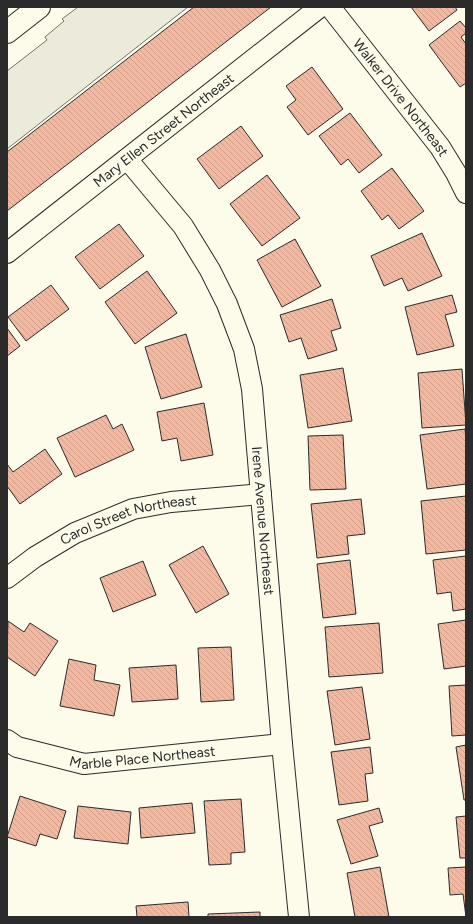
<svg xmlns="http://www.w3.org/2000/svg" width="473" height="924" viewBox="0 0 473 924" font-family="Figtree,sans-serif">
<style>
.parking{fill:#eceadb;stroke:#74746e}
.building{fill:url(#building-back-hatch);stroke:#2b2b2b}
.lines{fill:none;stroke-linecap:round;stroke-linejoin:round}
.street-casing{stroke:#2b2b2b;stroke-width:22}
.secondary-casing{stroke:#2b2b2b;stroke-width:24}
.street{stroke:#fdfbea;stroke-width:20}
.secondary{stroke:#fdfbea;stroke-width:22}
.labels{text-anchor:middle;stroke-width:3;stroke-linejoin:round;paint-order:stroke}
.street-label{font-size:14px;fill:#2b2b2b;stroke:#fdfbea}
</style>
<defs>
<pattern id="building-back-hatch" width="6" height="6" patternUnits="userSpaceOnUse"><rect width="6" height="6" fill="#f2b8a0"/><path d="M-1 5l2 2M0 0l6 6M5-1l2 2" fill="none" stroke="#d09e8a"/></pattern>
</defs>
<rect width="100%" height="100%" fill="#fdfbea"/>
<!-- parking -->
<path class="parking" d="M 78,7 L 188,7 L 7,149 L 7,71 L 47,40 L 45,37 L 64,21 L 62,19 Z"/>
<!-- building -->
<g class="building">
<path d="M 194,7 L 271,7 L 7,211 L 7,152 Z"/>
<path d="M 411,7 L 455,7 L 457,10 L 429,31 Z"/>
<path d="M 460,21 L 466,28 L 466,33 L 461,37 L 466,44 L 466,83 L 460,87 L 429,45 Z"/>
<path d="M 312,67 L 343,109 L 308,135 L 287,107 L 296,100 L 286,86 Z"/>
<path d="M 350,113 L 382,155 L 359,173 L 348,159 L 341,165 L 319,136 Z"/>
<path d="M 241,126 L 263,156 L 219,189 L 197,159 Z"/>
<path d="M 392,168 L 424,211 L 399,229 L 388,215 L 382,220 L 361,191 Z"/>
<path d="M 267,175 L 300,218 L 262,246 L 230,204 Z"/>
<path d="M 119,224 L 144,256 L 100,289 L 75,257 Z"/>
<path d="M 422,233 L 442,276 L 408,291 L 402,278 L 384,286 L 371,256 Z"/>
<path d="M 295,239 L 321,286 L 282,307 L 257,260 Z"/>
<path d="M 147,271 L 177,313 L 135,344 L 105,302 Z"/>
<path d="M 51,285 L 69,309 L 26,341 L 8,317 Z"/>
<path d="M 452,295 L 457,312 L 445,315 L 454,346 L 417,355 L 405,307 Z"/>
<path d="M 332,299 L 341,328 L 331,331 L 337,350 L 308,359 L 301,338 L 289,342 L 280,315 Z"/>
<path d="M 7,328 L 20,346 L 7,356 Z"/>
<path d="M 186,334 L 202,387 L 161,399 L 145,347 Z"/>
<path d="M 343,368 L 352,421 L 308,428 L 300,375 Z"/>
<path d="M 462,369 L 466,425 L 422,428 L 418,373 Z"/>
<path d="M 204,403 L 213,455 L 181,461 L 177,438 L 162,441 L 157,412 Z"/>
<path d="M 106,415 L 113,429 L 122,424 L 134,450 L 75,477 L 57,438 Z"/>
<path d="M 465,429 L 466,439 L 466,484 L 427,489 L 420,435 Z"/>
<path d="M 343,435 L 346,489 L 310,490 L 308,436 Z"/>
<path d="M 45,449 L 62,474 L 20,504 L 7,486 L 7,464 L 13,472 Z"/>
<path d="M 466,496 L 466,550 L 426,554 L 421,501 Z"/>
<path d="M 361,499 L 365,534 L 347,536 L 349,554 L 317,558 L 311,504 Z"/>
<path d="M 203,546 L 229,594 L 196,613 L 169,565 Z"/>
<path d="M 466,556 L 466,609 L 453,611 L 451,592 L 437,594 L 433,560 Z"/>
<path d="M 350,560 L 356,614 L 323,618 L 317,564 Z"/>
<path d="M 143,561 L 156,595 L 113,612 L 100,578 Z"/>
<path d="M 466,620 L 466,666 L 444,669 L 438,624 Z"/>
<path d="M 8,621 L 24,632 L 30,623 L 58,641 L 35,676 L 7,657 Z"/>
<path d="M 379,623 L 383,673 L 329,677 L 325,627 Z"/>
<path d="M 231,647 L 234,700 L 201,702 L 198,648 Z"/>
<path d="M 69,659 L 96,665 L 94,680 L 120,685 L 114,716 L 60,706 Z"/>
<path d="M 176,665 L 178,699 L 132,702 L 129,668 Z"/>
<path d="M 466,685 L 466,735 L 452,736 L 449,686 Z"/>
<path d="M 362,687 L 370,739 L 335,745 L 327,691 Z"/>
<path d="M 466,745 L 466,800 L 464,800 L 456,747 Z"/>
<path d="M 370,747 L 373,773 L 365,774 L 368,801 L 339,805 L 331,752 Z"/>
<path d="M 20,796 L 66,811 L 57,839 L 40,834 L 36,846 L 7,837 Z"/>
<path d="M 241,799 L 245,852 L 231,853 L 231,864 L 209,865 L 204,801 Z"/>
<path d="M 192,803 L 195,833 L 141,838 L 139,808 Z"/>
<path d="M 78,806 L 131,812 L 128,844 L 74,838 Z"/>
<path d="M 379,808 L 383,822 L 369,826 L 378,856 L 351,864 L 337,820 Z"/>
<path d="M 466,816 L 466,858 L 460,858 L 456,817 Z"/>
<path d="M 380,867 L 389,917 L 355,917 L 347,873 Z"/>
<path d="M 466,867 L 466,917 L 463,894 L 450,895 L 448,868 Z"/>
<path d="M 188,902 L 189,917 L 137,917 L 136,906 Z"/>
<path d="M 260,912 L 260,917 L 208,917 L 208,914 Z"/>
</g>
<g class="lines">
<!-- street casing -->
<g class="street-casing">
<g id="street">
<path id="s1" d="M 330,7 L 440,147 L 456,173 L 466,193"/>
<path id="s2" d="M 127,159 L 183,226 L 210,270 L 227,304 L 244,349 L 252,389 L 282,744 L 299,917"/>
<path id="s3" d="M 7,253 L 320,7"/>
<path id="s4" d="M 7,578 L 35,557 L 75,533 L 133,509 L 171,502 L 261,494"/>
<path id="s5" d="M 7,740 L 17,747 L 84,764 L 282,744"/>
</g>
</g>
<!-- secondary casing -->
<g class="secondary-casing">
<path id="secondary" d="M 7,32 L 39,7"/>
</g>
<!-- street -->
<use href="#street" class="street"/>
<!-- secondary -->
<use href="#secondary" class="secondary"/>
</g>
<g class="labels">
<!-- street labels -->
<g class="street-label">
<text dy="5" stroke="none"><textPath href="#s1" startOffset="115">Walker Drive Northeast</textPath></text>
<text dy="5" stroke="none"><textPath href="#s3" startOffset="199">Mary Ellen Street Northeast</textPath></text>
<text dy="5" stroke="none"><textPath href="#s2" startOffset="398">Irene Avenue Northeast</textPath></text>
<text dy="5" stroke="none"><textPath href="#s4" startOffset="137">Carol Street Northeast</textPath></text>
<text dy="5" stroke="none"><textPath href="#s5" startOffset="140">Marble Place Northeast</textPath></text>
</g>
</g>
<!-- border -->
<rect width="473" height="924" fill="none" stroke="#2b2b2b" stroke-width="16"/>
</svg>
